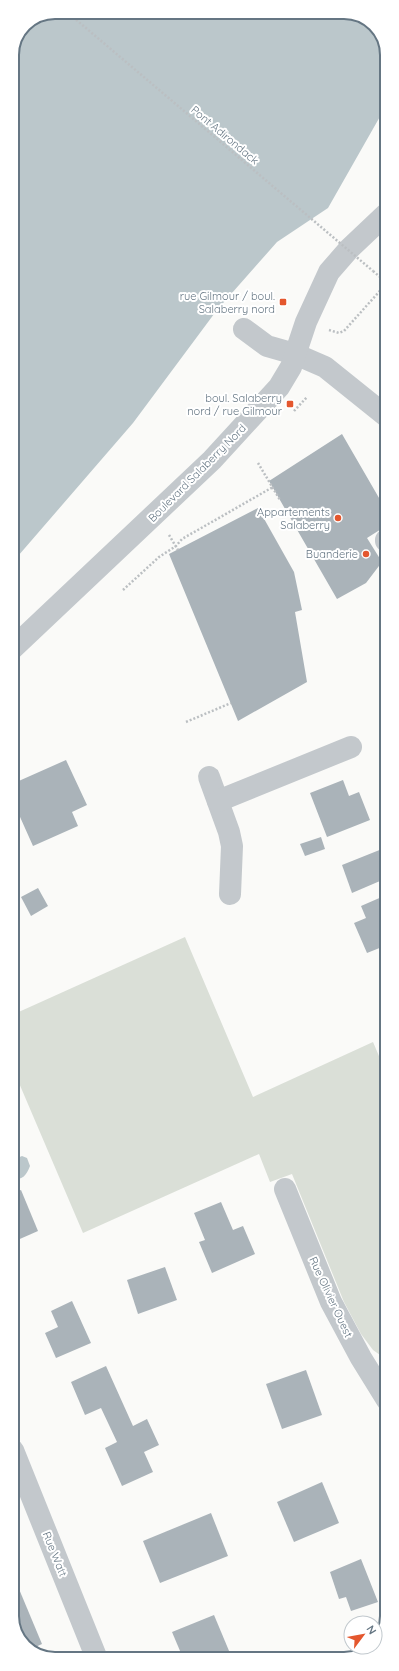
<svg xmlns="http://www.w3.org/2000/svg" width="399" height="1671" viewBox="0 0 399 1671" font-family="Quicksand,sans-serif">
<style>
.green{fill:#dadfd7}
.water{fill:#bbc7cb}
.building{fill:#aab3b9}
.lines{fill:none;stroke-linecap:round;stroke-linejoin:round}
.path{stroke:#bbbfc2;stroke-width:2.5;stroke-dasharray:2 2;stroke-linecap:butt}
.minor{stroke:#c3c8cc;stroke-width:22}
.path-bridge{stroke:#bbbfc2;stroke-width:2.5;stroke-dasharray:2 2;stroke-linecap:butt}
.poi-dot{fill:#e4572e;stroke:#fff;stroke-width:1.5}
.labels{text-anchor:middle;stroke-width:4;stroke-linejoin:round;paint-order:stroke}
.street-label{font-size:11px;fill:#657683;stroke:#fff}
.poi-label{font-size:11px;fill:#657683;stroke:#fff;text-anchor:end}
.rim{fill:none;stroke:#657683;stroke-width:2}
</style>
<rect width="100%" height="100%" fill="#fafaf8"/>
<!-- green -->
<path class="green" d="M 185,937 L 253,1097 L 373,1042 L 387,1075 L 387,1360 L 373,1350 L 361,1334 L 344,1302 L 292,1174 L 270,1182 L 259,1154 L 83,1233 L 13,1069 L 12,1015 Z"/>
<!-- water -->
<g class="water">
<path d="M 55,12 L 349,12 L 374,24 L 386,47 L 386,106 L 328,208 L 277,242 L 217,310 L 133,423 L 12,563 L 12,55 L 25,24 Z"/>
<path d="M 22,1156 L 27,1158 L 30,1166 C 26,1176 23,1179 13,1180 L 13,1160 Z"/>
</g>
<!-- building -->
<g class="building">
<path d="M 342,434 L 386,510 L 386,526 L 367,538 L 382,562 L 366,583 L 337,599 L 269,481 Z"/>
<path d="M 258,508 L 294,572 L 302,610 L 295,612 L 307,682 L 238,721 L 169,554 Z"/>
<path d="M 66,760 L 87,805 L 72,812 L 78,826 L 33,846 L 12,799 L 12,784 Z"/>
<path d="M 343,780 L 349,796 L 359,792 L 370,820 L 327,837 L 310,793 Z"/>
<path d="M 321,837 L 325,849 L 305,856 L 300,844 Z"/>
<path d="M 387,847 L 387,878 L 352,893 L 342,865 Z"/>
<path d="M 38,888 L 48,906 L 31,916 L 21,897 Z"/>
<path d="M 384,896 L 387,904 L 387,945 L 367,953 L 354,923 L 366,918 L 361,906 Z"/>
<path d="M 21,1190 L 38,1231 L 13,1242 L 13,1193 Z"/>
<path d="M 221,1202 L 233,1230 L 243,1226 L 255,1254 L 212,1273 L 199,1242 L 205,1240 L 194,1213 Z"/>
<path d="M 165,1267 L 177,1300 L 138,1314 L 127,1280 Z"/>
<path d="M 72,1301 L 91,1343 L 56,1358 L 45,1333 L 58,1327 L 51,1311 Z"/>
<path d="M 106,1366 L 133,1426 L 147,1419 L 159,1445 L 144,1452 L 153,1472 L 122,1486 L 105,1448 L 117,1442 L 101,1408 L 85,1415 L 71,1382 Z"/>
<path d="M 306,1370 L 322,1415 L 282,1429 L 266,1384 Z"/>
<path d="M 322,1482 L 339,1523 L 294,1542 L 277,1502 Z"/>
<path d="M 211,1513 L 228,1556 L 160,1583 L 143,1541 Z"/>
<path d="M 361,1559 L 378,1602 L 351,1611 L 346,1597 L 339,1599 L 330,1572 Z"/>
<path d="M 19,1589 L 42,1644 L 31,1649 L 25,1647 L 13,1624 L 13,1592 Z"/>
<path d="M 214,1615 L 232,1658 L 183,1658 L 172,1632 Z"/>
<path d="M 380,1634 L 376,1644 L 375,1645 L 375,1636 Z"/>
</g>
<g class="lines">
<!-- path -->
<g class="path">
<path d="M 381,252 L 386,255"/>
<path d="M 373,271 L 386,282"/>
<path d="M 329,330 L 339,333 L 344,331 L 386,284"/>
<path d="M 294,411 L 307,397"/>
<path d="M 258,463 L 280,500"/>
<path d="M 169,535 L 178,550"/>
<path d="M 123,590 L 159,557 L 176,546 L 182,539 L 273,487"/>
<path d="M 186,722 L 231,703"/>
</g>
<!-- minor -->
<g class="minor">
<path d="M 244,329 L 267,346 L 295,354 L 325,367 L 386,416"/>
<path d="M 386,541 L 386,540"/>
<path d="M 12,649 L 212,460 L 279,387 L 291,367 L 306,322 L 329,272 L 349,249 L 386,214"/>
<path d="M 209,777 L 229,832 L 232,846 L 230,894"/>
<path d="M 218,801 L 351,747"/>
<path d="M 285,1189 L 331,1302 L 361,1358 L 387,1400"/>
<path d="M 13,1450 L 97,1659"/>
</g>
<!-- path-bridge -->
<path class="path-bridge" d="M 67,12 L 373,271"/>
</g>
<!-- markers -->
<g class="poi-dot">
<rect x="279" y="298" width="8" height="8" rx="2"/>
<rect x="286" y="400" width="8" height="8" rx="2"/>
<circle cx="338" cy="518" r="4"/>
<circle cx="366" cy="554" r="4"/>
</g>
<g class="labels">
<!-- street labels -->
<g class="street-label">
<text transform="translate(225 135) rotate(40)" y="4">Pont Adirondack</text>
<text transform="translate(197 473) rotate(-45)" y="4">Boulevard Salaberry Nord</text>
<text transform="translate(331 1297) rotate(65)" y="4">Rue Olivier Ouest</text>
<text transform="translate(55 1554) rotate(68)" y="4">Rue Watt</text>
</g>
<!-- poi labels -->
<g class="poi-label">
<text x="275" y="300">rue Gilmour / boul.<tspan x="275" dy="13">Salaberry nord</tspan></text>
<text x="282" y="402">boul. Salaberry<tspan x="282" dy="13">nord / rue Gilmour</tspan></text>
<text x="330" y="516">Appartements<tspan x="330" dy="13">Salaberry</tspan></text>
<text x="358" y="558">Buanderie</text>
</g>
</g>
<!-- crop -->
<path d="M0 0H399V1671H0ZM55 19H344A36 36 0 0 1 380 55V1616A36 36 0 0 1 344 1652H55A36 36 0 0 1 19 1616V55A36 36 0 0 1 55 19Z" fill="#fff" fill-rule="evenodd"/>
<path class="rim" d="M55 19H344A36 36 0 0 1 380 55V1616A36 36 0 0 1 344 1652H55A36 36 0 0 1 19 1616V55A36 36 0 0 1 55 19Z"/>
<!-- north arrow -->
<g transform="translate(363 1635) rotate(58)"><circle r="19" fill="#ffffff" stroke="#c1c8cd"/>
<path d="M0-3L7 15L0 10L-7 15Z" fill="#e4572e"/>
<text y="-6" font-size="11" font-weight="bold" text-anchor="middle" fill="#657683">N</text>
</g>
</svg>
